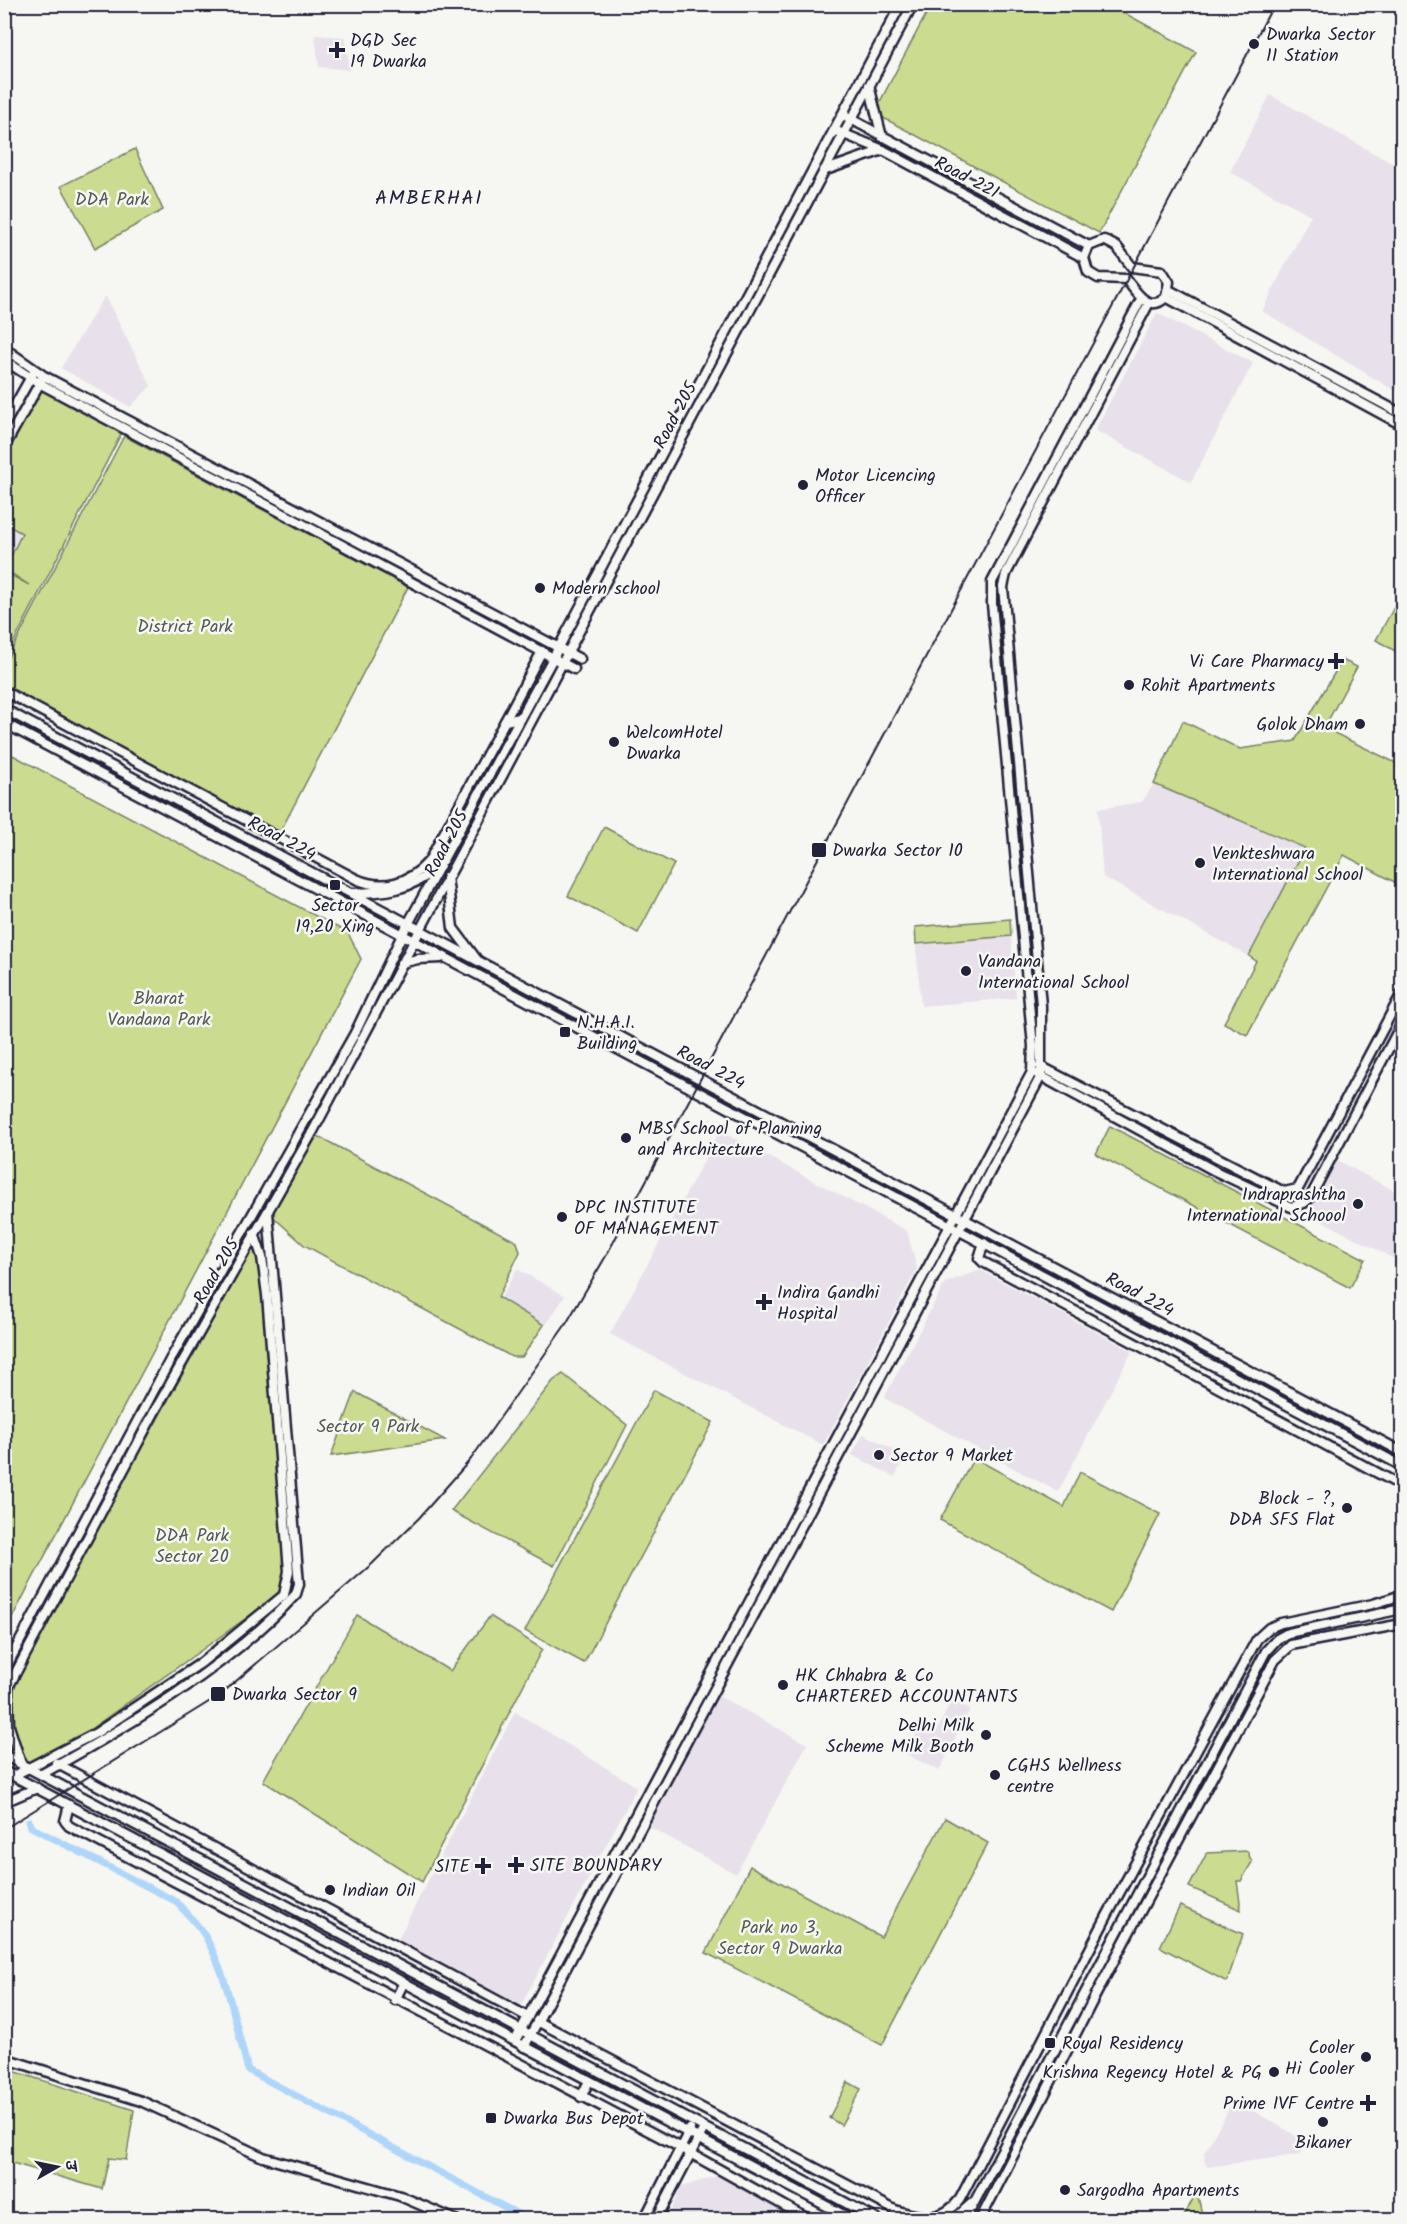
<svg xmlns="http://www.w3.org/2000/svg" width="1407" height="2224" viewBox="0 0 1407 2224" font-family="Kalam,'Playpen Sans Deva',sans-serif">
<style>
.built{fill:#e8e0ea}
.green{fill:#cbdc90;stroke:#767f66;stroke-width:1.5}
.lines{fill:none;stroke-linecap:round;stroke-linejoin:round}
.canal{stroke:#afd6f9;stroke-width:7}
.secondary-casing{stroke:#22223b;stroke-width:13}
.secondary{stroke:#f6f6f2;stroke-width:8}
.rail{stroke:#22223b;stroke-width:2}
.poi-dot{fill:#22223b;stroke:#f6f6f2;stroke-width:2}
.labels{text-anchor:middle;stroke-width:5;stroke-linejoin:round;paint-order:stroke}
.poi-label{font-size:18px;fill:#22223b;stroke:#f6f6f2;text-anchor:start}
.street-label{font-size:18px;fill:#22223b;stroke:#f6f6f2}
.park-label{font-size:18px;fill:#555a54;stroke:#f6f6f2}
.neighbourhood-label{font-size:20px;letter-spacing:1.5px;fill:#22223b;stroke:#f6f6f2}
</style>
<rect width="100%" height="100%" fill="#f6f6f2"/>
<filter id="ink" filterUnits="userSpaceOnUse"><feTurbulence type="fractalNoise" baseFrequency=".0167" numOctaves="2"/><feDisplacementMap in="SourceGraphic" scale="12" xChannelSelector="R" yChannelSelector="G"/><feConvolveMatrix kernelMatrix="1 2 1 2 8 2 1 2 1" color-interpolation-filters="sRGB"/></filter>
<g filter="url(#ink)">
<!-- built -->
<g class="built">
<path d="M 315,35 L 345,37 L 350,70 L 319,67 Z"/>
<path d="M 1270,95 L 1402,169 L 1402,395 L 1262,311 L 1311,215 L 1230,172 Z"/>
<path d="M 105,296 L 151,386 L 130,407 L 61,368 Z"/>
<path d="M 1157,313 L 1253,363 L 1191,482 L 1095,430 Z"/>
<path d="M 5,524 L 22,533 L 5,566 Z"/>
<path d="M 1154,784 L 1306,848 L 1249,956 L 1103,877 L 1098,809 L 1142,802 Z"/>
<path d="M 1011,936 L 1016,998 L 921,1006 L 916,944 Z"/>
<path d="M 720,1131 L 907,1231 L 917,1269 L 823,1445 L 610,1334 Z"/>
<path d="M 1337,1160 L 1402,1195 L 1402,1263 L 1309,1214 Z"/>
<path d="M 517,1269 L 565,1296 L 545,1326 L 500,1300 Z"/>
<path d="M 980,1270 L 1132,1351 L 1058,1492 L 884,1398 L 945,1283 Z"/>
<path d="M 863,1434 L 905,1455 L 895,1477 L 852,1455 Z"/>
<path d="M 718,1696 L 807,1744 L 736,1874 L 648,1826 Z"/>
<path d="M 952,1700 L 970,1709 L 939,1771 L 906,1754 L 920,1727 L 935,1734 Z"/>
<path d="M 515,1712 L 637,1787 L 520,2007 L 396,1943 Z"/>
<path d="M 1234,2100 L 1302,2139 L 1302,2154 L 1207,2167 L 1204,2153 Z"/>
<path d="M 717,2176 L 789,2211 L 784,2219 L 667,2220 L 681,2187 Z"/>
</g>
<!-- green -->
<g class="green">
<path d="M 931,5 L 1117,5 L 1115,8 L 1196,52 L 1099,233 L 874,113 Z"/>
<path d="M 135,149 L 163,210 L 95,248 L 61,186 Z"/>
<path d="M 40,387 L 122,432 L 5,659 L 5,572 L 29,585 L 5,569 L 22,533 L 5,524 L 4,462 Z"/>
<path d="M 124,436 L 408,587 L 279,834 L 5,688 L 4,665 Z"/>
<path d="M 1402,593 L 1402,655 L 1376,640 Z"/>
<path d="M 1342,660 L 1357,667 L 1324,728 L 1402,766 L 1402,886 L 1344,855 L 1247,1035 L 1224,1023 L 1256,961 L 1249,956 L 1305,848 L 1154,784 L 1183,721 L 1240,749 L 1295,741 Z"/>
<path d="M 5,751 L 348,933 L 361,959 L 5,1631 Z"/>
<path d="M 604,827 L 674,864 L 638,933 L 568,896 Z"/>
<path d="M 1010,919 L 1011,936 L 916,944 L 915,927 Z"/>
<path d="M 1110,1126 L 1365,1259 L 1350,1288 L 1096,1154 Z"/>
<path d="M 312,1133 L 517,1242 L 520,1252 L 498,1297 L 544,1325 L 522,1357 L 512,1357 L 304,1245 L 268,1212 Z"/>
<path d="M 258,1238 L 262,1257 L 287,1589 L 50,1758 L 29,1768 L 15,1747 L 8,1689 Z"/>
<path d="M 563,1374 L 627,1425 L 554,1566 L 451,1511 L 553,1381 Z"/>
<path d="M 654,1390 L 713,1422 L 584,1663 L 525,1631 Z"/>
<path d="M 355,1392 L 445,1440 L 331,1456 Z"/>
<path d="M 974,1458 L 1064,1507 L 1080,1472 L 1160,1514 L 1111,1612 L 940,1520 Z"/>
<path d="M 357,1615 L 450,1671 L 490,1616 L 542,1649 L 422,1882 L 263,1781 Z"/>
<path d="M 945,1818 L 988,1843 L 882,2045 L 706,1953 L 750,1866 L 881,1937 Z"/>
<path d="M 1247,1851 L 1252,1862 L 1241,1881 L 1237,1881 L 1241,1910 L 1189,1887 L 1207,1853 Z"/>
<path d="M 1180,1906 L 1243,1934 L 1227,1982 L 1160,1947 Z"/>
<path d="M 4,2068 L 134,2110 L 126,2160 L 109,2158 L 102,2189 L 5,2161 L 5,2129 L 9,2116 L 5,2114 Z"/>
<path d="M 848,2082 L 861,2089 L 841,2125 L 829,2118 Z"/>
<path d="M 1197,2192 L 1203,2219 L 1182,2219 Z"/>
</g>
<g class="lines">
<!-- canal -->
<path class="canal" d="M 29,1821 L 31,1827 L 175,1901 C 186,1912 197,1923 205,1936 C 228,1976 236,2027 248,2070 L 529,2220"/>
<!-- secondary casing -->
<g class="secondary-casing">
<g id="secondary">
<path d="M 869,85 L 882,137"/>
<path d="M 847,117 L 1089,246"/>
<path d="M 839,132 L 883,150 L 1084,258"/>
<path d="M 823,171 L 883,150"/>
<path d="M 1104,240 L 1117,247 L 1132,267 L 1162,271 L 1169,282 L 1166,297 C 1149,314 1136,292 1126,279 L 1098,278 L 1088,272 L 1084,258 L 1089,246 Z"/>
<path d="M 1169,290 L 1402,414"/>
<path d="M 1166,297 L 1402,425"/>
<path d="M 4,348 L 44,376 L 580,659"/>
<path d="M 4,360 L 39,383 L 574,669"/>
<path d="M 4,425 L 32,375"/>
<path d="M 4,447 L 42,379"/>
<path d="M 4,691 L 356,879 C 383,891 410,883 429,861 L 505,721 L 520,718"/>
<path d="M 4,709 L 1402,1452"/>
<path d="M 505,721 L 542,651"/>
<path d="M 4,723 L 1402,1466"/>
<path d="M 447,877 L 453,928 L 477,960"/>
<path d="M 352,893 C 385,893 411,890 437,868"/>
<path d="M 401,963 L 418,959 L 441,958"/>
<path d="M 1040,1066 L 1284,1192 L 1298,1189 L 1402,993"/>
<path d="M 1037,1074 L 1215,1171 L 1291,1207 L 1304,1203 L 1310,1198 L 1402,1023"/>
<path d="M 984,1243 L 979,1258 L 983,1262 L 1402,1486"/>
<path d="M 4,1671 L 170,1360 L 355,1033 L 402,935 L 559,647 L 901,4"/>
<path d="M 8,1689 L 9,1726 L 21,1764"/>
<path d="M 4,1695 L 156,1409 L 312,1133 L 913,4"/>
<path d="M 4,1755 L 878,2220"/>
<path d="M 56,1763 L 528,2017"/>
<path d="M 4,1771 L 853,2220"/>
<path d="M 42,1774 C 127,1727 230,1666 296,1594 L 299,1584 L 268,1212"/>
<path d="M 13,1776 L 96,1733 L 201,1663 L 284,1595 L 289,1571 L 267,1295 L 262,1257 L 254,1233"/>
<path d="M 4,1802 L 37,1788"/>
<path d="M 69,1805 L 65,1821 L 69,1826 L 681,2148 L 810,2220"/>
<path d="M 395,2000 L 404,1982"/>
<path d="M 537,2021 L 895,2210 C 921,2218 942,2223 960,2199 L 1108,1914 L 1257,1639 L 1269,1628 L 1281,1623 L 1373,1604 L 1402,1595"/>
<path d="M 515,2041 L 1032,1072 L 1033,1046 L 992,604 L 992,582 L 1141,299"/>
<path d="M 524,2047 L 1041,1076 L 1041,1005 L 1003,587 L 1006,574 L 1019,549 L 1149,303"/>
<path d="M 4,2058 L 141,2101 L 263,2157 L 400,2196 L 456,2220"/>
<path d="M 581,2097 L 589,2081"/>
<path d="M 644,2220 L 690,2129"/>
<path d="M 656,2220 L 704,2128"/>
<path d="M 953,2220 L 971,2204"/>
<path d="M 965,2220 L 1266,1651 L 1277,1639 L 1288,1633 L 1402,1609"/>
<path d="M 980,2220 L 1094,1998 L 1275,1660 L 1291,1645 L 1402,1624"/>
</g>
</g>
<!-- secondary -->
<use href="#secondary" class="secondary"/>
<!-- rail -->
<path class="rail" d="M 4,1829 L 220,1695 L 372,1564 L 419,1518 L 471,1459 L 566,1324 L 606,1256 L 1274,4"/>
</g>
</g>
<!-- markers -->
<g class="poi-dot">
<circle cx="1254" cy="44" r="6"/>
<path d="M334 41h6v6h6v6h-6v6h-6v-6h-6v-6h6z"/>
<circle cx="803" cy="485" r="6"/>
<circle cx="540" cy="588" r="6"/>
<path d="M1333 652h6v6h6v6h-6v6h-6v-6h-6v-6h6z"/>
<circle cx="1129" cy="685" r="6"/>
<circle cx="1360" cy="724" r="6"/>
<circle cx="614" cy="742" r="6"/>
<rect x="811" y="842" width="16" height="16" rx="3"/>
<circle cx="1200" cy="863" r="6"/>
<rect x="329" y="879" width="12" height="12" rx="3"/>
<circle cx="966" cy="971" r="6"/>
<rect x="559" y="1026" width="12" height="12" rx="3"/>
<circle cx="626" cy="1138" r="6"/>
<circle cx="1358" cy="1204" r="6"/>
<circle cx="562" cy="1217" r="6"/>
<path d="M761 1293h6v6h6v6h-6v6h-6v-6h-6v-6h6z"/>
<circle cx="879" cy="1455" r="6"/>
<circle cx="1347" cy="1508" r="6"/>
<circle cx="783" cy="1685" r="6"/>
<rect x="210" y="1686" width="16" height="16" rx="3"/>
<circle cx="986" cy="1735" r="6"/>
<circle cx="995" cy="1775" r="6"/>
<path d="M513 1856h6v6h6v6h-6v6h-6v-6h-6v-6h6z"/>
<path d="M480 1857h6v6h6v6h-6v6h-6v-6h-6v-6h6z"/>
<circle cx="330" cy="1890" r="6"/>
<rect x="1044" y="2037" width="12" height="12" rx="3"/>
<circle cx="1366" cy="2057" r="6"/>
<circle cx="1274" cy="2072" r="6"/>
<path d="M1365 2094h6v6h6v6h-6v6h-6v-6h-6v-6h6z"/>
<rect x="485" y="2112" width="12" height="12" rx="3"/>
<circle cx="1323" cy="2122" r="6"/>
<circle cx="1065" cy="2190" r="6"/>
</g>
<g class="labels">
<!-- poi labels -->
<g class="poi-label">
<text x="1266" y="40">Dwarka Sector<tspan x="1266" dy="21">11 Station</tspan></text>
<text x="350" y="46">DGD Sec<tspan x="350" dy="21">19 Dwarka</tspan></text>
<text x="815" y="481">Motor Licencing<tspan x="815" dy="21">Officer</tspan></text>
<text x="552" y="594">Modern school</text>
<text x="1324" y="667" text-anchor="end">Vi Care Pharmacy</text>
<text x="1141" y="691">Rohit Apartments</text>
<text x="1348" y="730" text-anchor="end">Golok Dham</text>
<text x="626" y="738">WelcomHotel<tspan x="626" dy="21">Dwarka</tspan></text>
<text x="832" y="856">Dwarka Sector 10</text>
<text x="1212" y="859">Venkteshwara<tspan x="1212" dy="21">International School</tspan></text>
<text x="335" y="911" text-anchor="middle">Sector<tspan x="335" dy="21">19,20 Xing</tspan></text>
<text x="978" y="967">Vandana<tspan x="978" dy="21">International School</tspan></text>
<text x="577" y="1028">N.H.A.I.<tspan x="577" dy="21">Building</tspan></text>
<text x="638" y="1134">MBS School of Planning<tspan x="638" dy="21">and Architecture</tspan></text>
<text x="1346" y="1200" text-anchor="end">Indraprashtha<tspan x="1346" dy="21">International Schoool</tspan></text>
<text x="574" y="1213">DPC INSTITUTE<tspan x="574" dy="21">OF MANAGEMENT</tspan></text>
<text x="777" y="1298">Indira Gandhi<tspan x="777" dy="21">Hospital</tspan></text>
<text x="891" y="1461">Sector 9 Market</text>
<text x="1335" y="1504" text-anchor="end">Block - ?,<tspan x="1335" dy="21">DDA SFS Flat</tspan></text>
<text x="795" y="1681">HK Chhabra &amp; Co<tspan x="795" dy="21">CHARTERED ACCOUNTANTS</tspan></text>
<text x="232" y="1700">Dwarka Sector 9</text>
<text x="974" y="1731" text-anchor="end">Delhi Milk<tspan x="974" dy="21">Scheme Milk Booth</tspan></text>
<text x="1007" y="1771">CGHS Wellness<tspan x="1007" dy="21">centre</tspan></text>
<text x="530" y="1871">SITE BOUNDARY</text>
<text x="470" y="1872" text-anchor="end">SITE</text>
<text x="342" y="1896">Indian Oil</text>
<text x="1062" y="2049">Royal Residency</text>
<text x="1354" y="2053" text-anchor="end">Cooler<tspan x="1354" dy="21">Hi Cooler</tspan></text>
<text x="1262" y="2078" text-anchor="end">Krishna Regency Hotel &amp; PG</text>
<text x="1354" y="2109" text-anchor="end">Prime IVF Centre</text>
<text x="503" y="2124">Dwarka Bus Depot</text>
<text x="1323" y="2148" text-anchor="middle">Bikaner</text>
<text x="1077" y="2196">Sargodha Apartments</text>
</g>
<!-- street labels -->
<g class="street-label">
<text transform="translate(967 177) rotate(28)" y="6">Road 221</text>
<text transform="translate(675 415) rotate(-62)" y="6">Road 205</text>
<text transform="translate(282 838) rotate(28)" y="6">Road 224</text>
<text transform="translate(446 843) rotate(-62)" y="6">Road 205</text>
<text transform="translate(711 1067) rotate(28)" y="6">Road 224</text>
<text transform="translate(216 1271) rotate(-60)" y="6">Road 205</text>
<text transform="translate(1140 1294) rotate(28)" y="6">Road 224</text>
</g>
<!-- park labels -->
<g class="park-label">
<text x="112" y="205">DDA Park</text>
<text x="185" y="632">District Park</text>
<text x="159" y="1004">Bharat<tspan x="159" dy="21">Vandana Park</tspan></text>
<text x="368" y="1432">Sector 9 Park</text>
<text x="192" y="1541">DDA Park<tspan x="192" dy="21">Sector 20</tspan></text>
<text x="780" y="1933">Park no 3,<tspan x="780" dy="21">Sector 9 Dwarka</tspan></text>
</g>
<!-- neighbourhood labels -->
<g class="neighbourhood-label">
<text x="429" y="204">AMBERHAI</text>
</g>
</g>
<!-- margin -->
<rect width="1407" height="2224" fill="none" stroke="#f6f6f2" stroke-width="24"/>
<rect x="12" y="12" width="1383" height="2200" fill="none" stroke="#22223b" stroke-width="2" filter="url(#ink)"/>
<!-- north arrow -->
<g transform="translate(57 2167) rotate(81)" stroke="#f6f6f2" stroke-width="4.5" paint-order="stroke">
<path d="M0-4.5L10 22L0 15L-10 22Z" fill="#22223b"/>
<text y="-9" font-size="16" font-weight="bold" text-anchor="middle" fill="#22223b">उ</text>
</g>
</svg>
